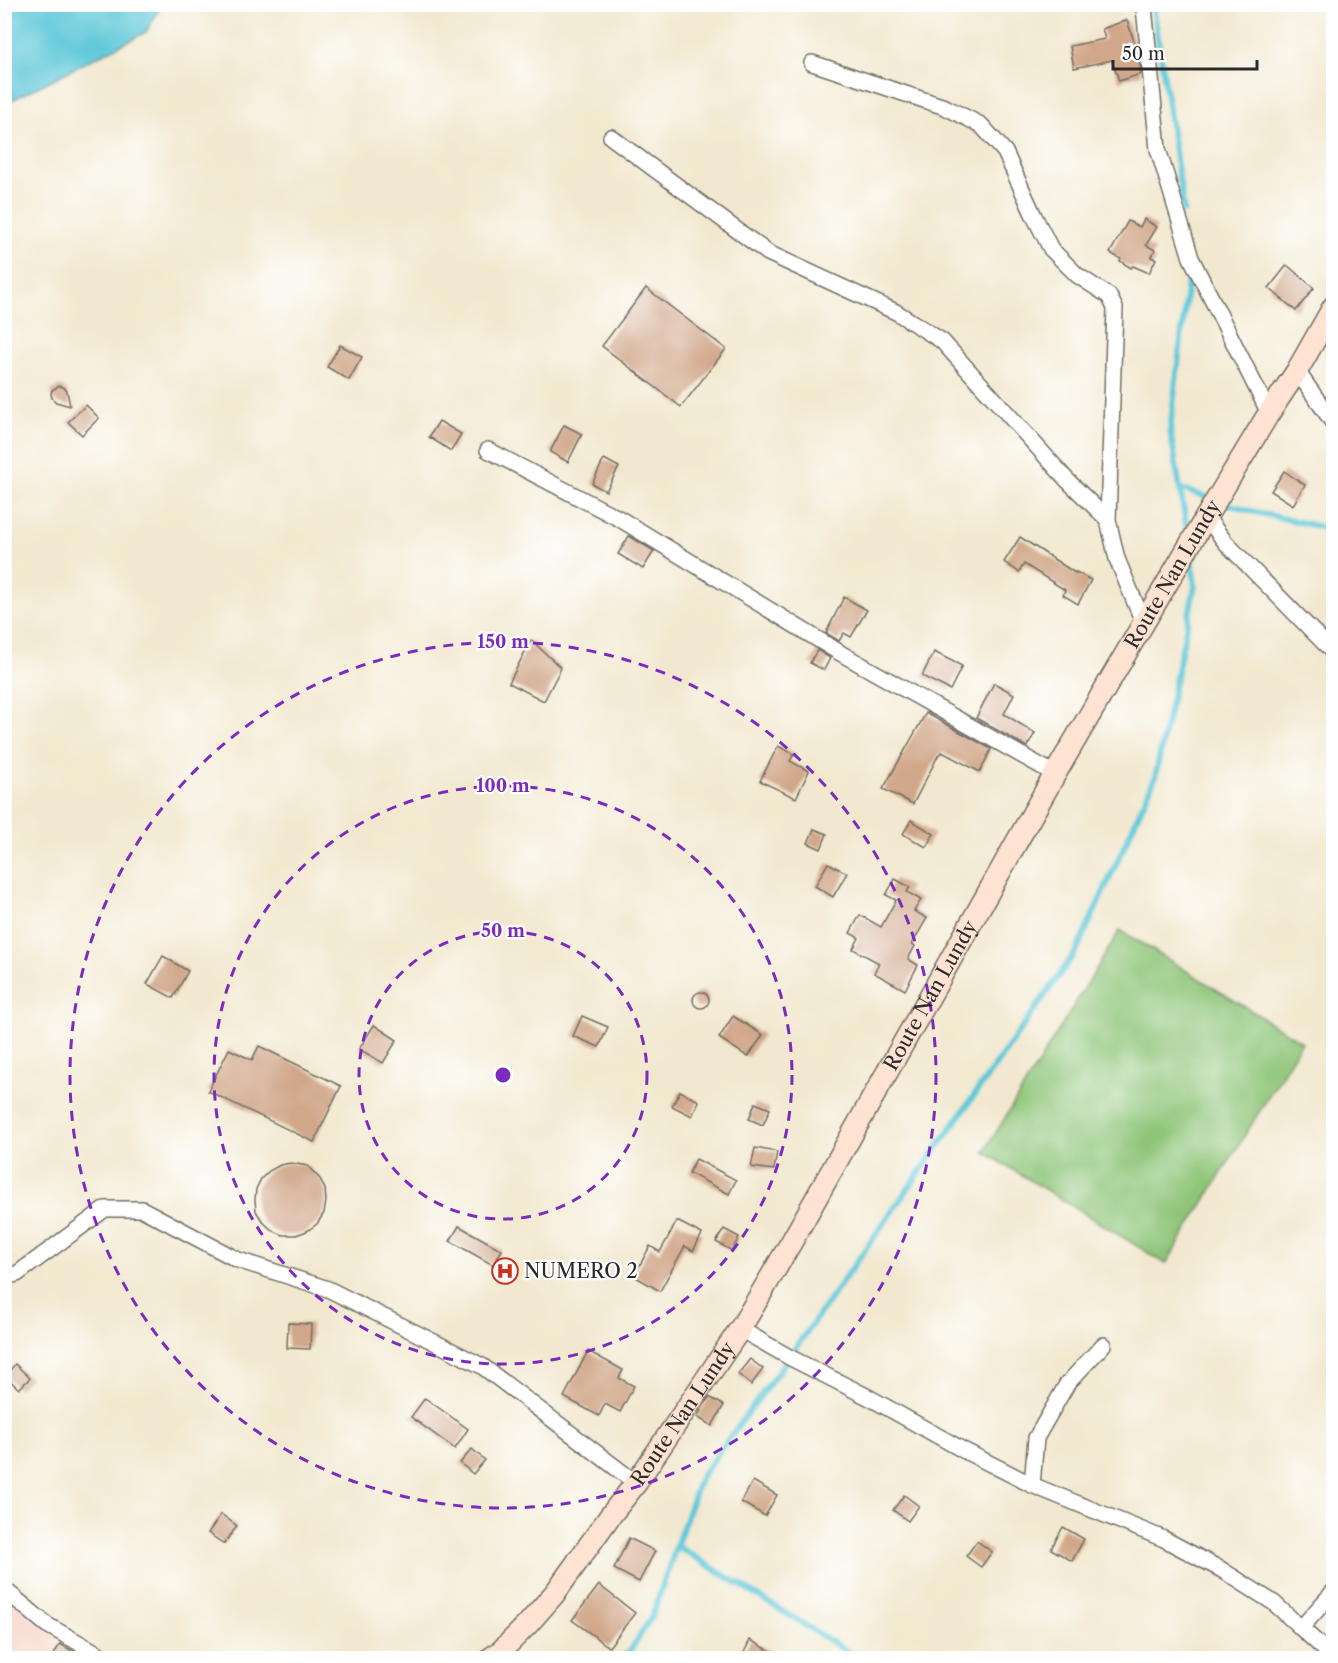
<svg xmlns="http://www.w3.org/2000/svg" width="1338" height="1663" viewBox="0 0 1338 1663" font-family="'Libre Caslon Text',serif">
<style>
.built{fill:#f6d2c5}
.green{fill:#8ec578;stroke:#5c7852;stroke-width:1.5}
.water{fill:#5ec8d8;stroke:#447a82;stroke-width:1.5}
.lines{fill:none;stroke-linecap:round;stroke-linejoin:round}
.stream{stroke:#5ec8d8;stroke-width:6}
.building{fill:#d1a78a}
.street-casing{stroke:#716d64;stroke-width:18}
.secondary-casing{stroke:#716d64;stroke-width:24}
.street{stroke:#fff;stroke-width:15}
.secondary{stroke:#fee3d2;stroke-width:21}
.ring{fill:none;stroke:#7b2cbf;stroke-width:3;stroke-dasharray:10 8}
.labels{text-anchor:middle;stroke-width:4.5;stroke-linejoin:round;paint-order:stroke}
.street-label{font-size:20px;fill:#2b2b2b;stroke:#fff}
.poi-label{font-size:20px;fill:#2b2b2b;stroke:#fff;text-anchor:start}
.centre{fill:#7b2cbf;stroke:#fff;stroke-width:3}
.ring-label{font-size:18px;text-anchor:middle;font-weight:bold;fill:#7b2cbf;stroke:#fff;stroke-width:4.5;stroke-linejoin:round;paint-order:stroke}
</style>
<rect width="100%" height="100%" fill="#fff"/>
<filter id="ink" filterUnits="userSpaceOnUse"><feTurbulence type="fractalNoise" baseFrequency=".0167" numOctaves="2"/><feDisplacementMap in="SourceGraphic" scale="12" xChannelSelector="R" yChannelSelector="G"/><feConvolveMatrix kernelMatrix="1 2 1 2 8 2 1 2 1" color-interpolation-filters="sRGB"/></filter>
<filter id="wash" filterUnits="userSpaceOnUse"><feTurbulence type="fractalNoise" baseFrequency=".008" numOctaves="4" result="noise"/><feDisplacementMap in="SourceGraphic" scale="24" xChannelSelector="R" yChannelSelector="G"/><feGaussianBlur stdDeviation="1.35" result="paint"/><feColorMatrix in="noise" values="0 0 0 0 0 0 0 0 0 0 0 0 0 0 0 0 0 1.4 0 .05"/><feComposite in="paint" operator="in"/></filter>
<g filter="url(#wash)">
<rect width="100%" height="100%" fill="#f2e8cf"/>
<!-- built -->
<path class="built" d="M 4,1587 L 103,1658 L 5,1658 Z"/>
<!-- green -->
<path class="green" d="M 1120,930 L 1302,1042 L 1166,1264 L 984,1152 Z"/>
<!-- water -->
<path class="water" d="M 5,4 L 162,4 L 162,5 L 146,32 L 12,100 L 5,101 Z"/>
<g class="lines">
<!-- stream -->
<g class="stream">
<path d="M 1153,4 L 1184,211"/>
<path d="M 1181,489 L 1251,511 L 1334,530"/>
<path d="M 1188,535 L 1170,430 L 1190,265"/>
<path d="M 677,1546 L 858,1658"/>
<path d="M 622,1658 L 630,1651 L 652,1616 L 700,1478 L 789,1357 L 1077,950 L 1155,778 L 1195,586 L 1191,554"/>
</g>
</g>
<g id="blocks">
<!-- building -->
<g class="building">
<path d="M 1127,20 L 1139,57 L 1141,74 L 1119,81 L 1112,60 L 1074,68 L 1070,46 L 1105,39 L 1102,29 Z"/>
<path d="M 1144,219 L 1157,227 L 1146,245 L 1155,250 L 1151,257 L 1156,259 L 1149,273 L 1133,266 L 1131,268 L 1120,261 L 1121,259 L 1110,253 L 1128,221 L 1140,227 Z"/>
<path d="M 1287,265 L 1314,288 L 1296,311 L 1269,288 Z"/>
<path d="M 646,288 L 726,349 L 681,407 L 602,346 Z"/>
<path d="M 340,345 L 362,357 L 349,380 L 327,367 Z"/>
<path d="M 59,386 L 63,387 L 67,391 L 70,406 L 56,402 L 52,398 L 51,394 L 52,390 Z"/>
<path d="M 86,405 L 99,418 L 82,435 L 68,422 Z"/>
<path d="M 439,421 L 461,434 L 451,451 L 429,437 Z"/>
<path d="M 564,425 L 582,434 L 568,462 L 550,452 Z"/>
<path d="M 604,459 L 619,467 L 606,491 L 592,484 Z"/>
<path d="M 1284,471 L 1305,485 L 1293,505 L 1271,491 Z"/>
<path d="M 629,536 L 654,551 L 643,569 L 618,554 Z"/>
<path d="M 1020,537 L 1075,573 L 1076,572 L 1091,580 L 1078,604 L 1063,595 L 1065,590 L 1024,564 L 1019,572 L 1004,562 Z"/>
<path d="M 844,597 L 867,610 L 851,637 L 844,633 L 839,641 L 826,633 Z"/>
<path d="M 531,640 L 561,668 L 544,701 L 509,683 Z"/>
<path d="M 817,650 L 830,658 L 824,670 L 810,663 Z"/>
<path d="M 934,652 L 962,666 L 950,690 L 922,676 Z"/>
<path d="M 994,683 L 1014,694 L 1004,714 L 1035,733 L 1027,747 L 976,718 Z"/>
<path d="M 926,713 L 991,749 L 980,772 L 942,752 L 941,754 L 939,754 L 913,804 L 883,789 Z"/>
<path d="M 778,746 L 794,754 L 790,761 L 809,771 L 796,798 L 760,781 Z"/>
<path d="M 911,820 L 934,834 L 926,847 L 903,834 Z"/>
<path d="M 814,829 L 827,834 L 821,849 L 808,843 Z"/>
<path d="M 828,863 L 847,873 L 833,897 L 815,886 Z"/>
<path d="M 895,879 L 910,887 L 907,892 L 921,900 L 914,911 L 927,918 L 912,944 L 915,946 L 908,959 L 918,965 L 905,990 L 874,973 L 879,963 L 853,949 L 859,938 L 850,933 L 860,915 L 881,927 L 896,900 L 886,895 Z"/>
<path d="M 163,956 L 188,971 L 173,998 L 147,984 Z"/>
<circle cx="701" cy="1000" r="8"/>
<path d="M 582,1016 L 608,1027 L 599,1047 L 573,1036 Z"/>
<path d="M 733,1016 L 763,1035 L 748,1057 L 719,1038 Z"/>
<path d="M 374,1025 L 397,1040 L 383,1063 L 359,1049 Z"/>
<path d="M 259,1046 L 341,1086 L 314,1142 L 208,1091 L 229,1049 L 252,1060 Z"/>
<path d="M 680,1091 L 699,1101 L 692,1116 L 672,1106 Z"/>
<path d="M 755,1103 L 770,1109 L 763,1125 L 749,1119 Z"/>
<path d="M 755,1148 L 777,1152 L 774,1170 L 751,1167 Z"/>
<path d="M 696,1159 L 736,1180 L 729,1194 L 689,1173 Z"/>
<path d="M 291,1163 L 308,1166 L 320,1179 L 325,1189 L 326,1201 L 324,1213 L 317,1224 L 307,1231 L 296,1235 L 283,1235 L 272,1230 L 263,1222 L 256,1211 L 255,1200 L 256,1189 L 261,1179 L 269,1171 L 280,1165 Z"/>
<path d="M 677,1221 L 702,1234 L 693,1251 L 685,1246 L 660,1291 L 634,1276 L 650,1246 L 660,1252 Z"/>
<path d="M 459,1226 L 502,1250 L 493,1265 L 450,1241 Z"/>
<path d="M 724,1229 L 739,1237 L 732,1251 L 716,1242 Z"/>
<path d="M 288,1323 L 311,1324 L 310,1349 L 287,1348 Z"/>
<path d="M 588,1351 L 623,1370 L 619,1378 L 634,1386 L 620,1412 L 605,1404 L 599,1416 L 564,1397 Z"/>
<path d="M 750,1359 L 763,1369 L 751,1385 L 738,1374 Z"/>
<path d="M 15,1364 L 30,1378 L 19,1389 L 5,1376 Z"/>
<path d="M 709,1397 L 724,1405 L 712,1426 L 697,1417 Z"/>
<path d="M 425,1398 L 468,1429 L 455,1449 L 411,1417 Z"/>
<path d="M 472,1449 L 485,1460 L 473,1474 L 460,1463 Z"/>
<path d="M 753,1481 L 777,1495 L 765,1516 L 741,1502 Z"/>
<path d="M 904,1495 L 919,1506 L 908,1521 L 893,1510 Z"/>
<path d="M 221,1514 L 237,1526 L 224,1544 L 208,1533 Z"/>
<path d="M 1063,1527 L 1084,1539 L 1072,1561 L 1051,1549 Z"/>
<path d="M 629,1538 L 655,1551 L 639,1582 L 614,1569 Z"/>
<path d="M 977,1541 L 992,1552 L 981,1567 L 966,1556 Z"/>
<path d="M 599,1585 L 635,1613 L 609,1647 L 572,1620 Z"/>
<path d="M 750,1640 L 786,1659 L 741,1659 Z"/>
<path d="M 60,1644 L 87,1659 L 51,1659 Z"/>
</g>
</g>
</g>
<g filter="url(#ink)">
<use href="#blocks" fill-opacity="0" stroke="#716d64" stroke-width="1.5"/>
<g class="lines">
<!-- street casing -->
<g class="street-casing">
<g id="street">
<path d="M 1143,4 L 1144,7 L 1158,149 L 1191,258 L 1269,413"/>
<path d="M 812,63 L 945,107 L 981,125 L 1005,152 L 1034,216 L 1051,249 L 1077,275 L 1109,296 L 1115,308 L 1108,520 L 1117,559 L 1144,624"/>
<path d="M 611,137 L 768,253 L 896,312 L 942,341 L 1067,480 L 1108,520"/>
<path d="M 1297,371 L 1334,424"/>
<path d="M 488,450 L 620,519 L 842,654 L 1055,774"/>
<path d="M 1206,517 L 1226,543 L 1334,653"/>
<path d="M 4,1277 L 17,1274 L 105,1209 L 142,1209 L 238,1260 L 328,1289 L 482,1366 L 636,1483"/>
<path d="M 740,1329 L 789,1357 L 870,1398 L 963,1450 L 1032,1485 L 1164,1539 L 1222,1570 L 1274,1603 L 1301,1628"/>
<path d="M 1032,1485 L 1036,1438 L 1067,1384 L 1103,1345"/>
<path d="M 4,1589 L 47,1625 L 106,1658"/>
<path d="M 1334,1591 L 1301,1628 L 1334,1658"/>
</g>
</g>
<!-- secondary casing -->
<g class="secondary-casing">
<g id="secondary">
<path id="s1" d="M 491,1658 L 500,1652 L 528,1624 L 555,1593 L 610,1516 L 636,1483 L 740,1329 L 792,1241 L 1055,774 L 1206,517 L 1269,413 L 1297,371 L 1334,306"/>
</g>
</g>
<!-- street -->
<use href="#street" class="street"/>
<!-- secondary -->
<use href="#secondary" class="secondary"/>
</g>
</g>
<!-- distance rings -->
<g class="ring">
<circle cx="503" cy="1075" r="144"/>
<circle cx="503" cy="1075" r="289"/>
<circle cx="503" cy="1075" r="433"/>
</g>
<!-- icons -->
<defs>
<g id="hospital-ring" transform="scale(1.35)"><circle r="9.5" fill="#fff" stroke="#c8321e" stroke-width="1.5"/><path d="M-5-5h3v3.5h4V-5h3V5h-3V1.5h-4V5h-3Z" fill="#c8321e"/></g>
</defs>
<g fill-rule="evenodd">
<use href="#hospital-ring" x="505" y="1271"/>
</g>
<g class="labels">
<!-- street labels -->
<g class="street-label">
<text dy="7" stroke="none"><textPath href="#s1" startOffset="1284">Route Nan Lundy</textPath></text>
<text dy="7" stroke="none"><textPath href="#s1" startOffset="798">Route Nan Lundy</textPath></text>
<text dy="7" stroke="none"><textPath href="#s1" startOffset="312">Route Nan Lundy</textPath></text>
</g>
<!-- poi labels -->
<g class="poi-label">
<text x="524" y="1278">NUMERO 2</text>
</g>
</g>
<circle cx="503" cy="1075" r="9" class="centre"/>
<g class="ring-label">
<text x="503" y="648">150 m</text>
<text x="503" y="792">100 m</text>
<text x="503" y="937">50 m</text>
</g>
<!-- margin -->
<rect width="1338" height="1663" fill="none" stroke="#fff" stroke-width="24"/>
<!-- scale -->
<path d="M1113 60v9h144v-9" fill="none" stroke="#2b2b2b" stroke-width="3"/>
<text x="1122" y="60" font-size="18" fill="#2b2b2b" stroke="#ffffff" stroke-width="4.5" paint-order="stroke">50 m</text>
</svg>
